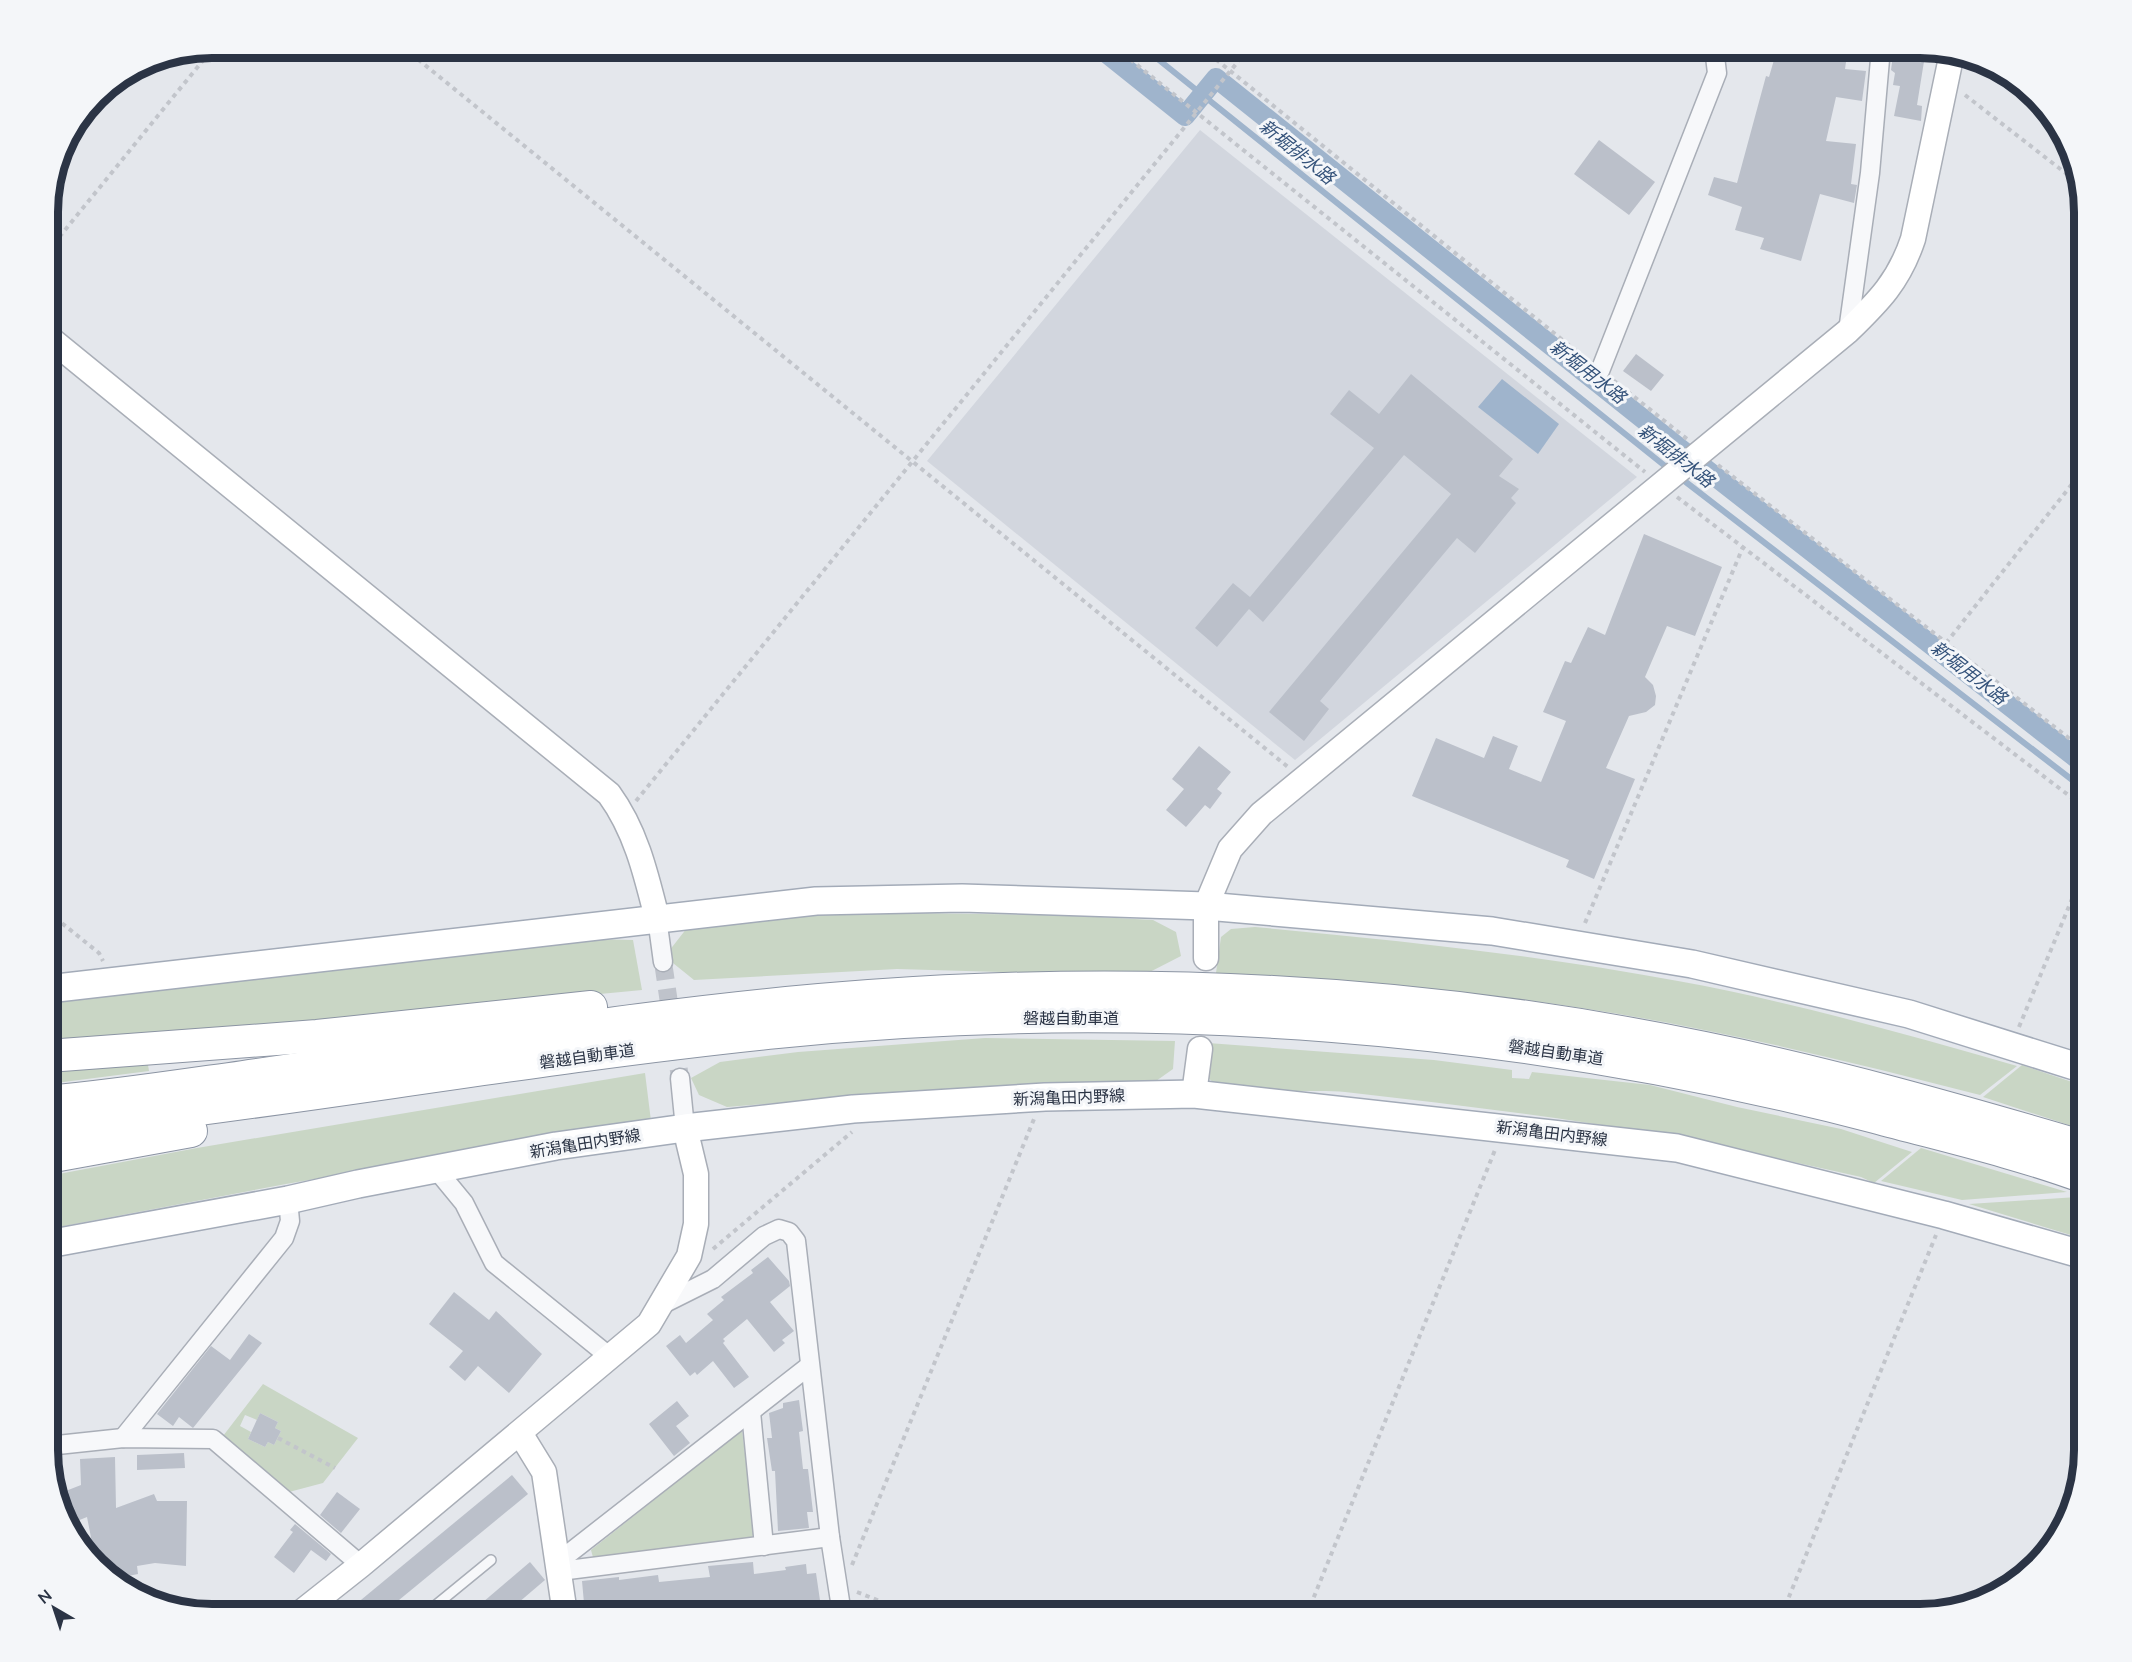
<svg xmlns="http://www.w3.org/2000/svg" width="2132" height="1662" viewBox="0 0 2132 1662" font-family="'Nunito Sans','Noto Sans JP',sans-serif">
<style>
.built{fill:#d2d6de}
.green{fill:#c9d6c5;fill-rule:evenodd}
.water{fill:#9fb4cc}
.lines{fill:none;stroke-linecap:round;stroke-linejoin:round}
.stream{stroke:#9fb4cc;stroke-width:6}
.canal{stroke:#9fb4cc;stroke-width:20}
.building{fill:#bbc0ca}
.street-tunnel{stroke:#bfc3cb;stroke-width:18;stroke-dasharray:18 9;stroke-linecap:butt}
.lane-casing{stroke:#a9aeb7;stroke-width:12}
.street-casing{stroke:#a9aeb7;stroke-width:21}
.secondary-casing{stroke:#a9aeb7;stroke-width:27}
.primary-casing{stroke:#a3abb8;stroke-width:30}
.highway-casing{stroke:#8b94a3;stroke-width:34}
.path{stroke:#c2c5cb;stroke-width:4;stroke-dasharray:4.5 4.5;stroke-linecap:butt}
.lane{stroke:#f7f8fa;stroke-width:9}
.street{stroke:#f7f8fa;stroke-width:18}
.secondary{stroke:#fff;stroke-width:24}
.primary{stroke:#fff;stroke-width:27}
.highway{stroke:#fff;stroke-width:32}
.labels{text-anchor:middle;stroke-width:6;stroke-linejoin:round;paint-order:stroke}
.street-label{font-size:16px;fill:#2b3445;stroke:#f4f6f9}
.water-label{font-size:18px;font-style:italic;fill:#34527a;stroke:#f4f6f9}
.rim{fill:none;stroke:#2b3445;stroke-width:8}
</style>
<rect width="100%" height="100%" fill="#e4e7ec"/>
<!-- built -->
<path class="built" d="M 1200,130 L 1637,477 L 1295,760 L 927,461 Z"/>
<!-- green -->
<g class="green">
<path d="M 903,913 L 1061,915 L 1153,920 L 1176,932 L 1181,956 L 1142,976 L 897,969 L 694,980 L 668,959 L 669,951 L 687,928 L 807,915 Z"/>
<path d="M 1255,927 C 1397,940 1538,955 1678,981 C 1793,1002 1905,1034 2017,1066 L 1980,1095 C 1833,1057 1684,1021 1533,1001 C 1427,987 1322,980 1216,973 L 1221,937 L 1231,929 Z"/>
<path d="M 588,939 L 633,940 L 642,990 L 219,1030 L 48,1040 L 48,999 Z"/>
<path d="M 985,1038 L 1175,1041 L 1173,1069 L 1149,1086 L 941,1090 L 727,1107 L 699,1095 L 691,1078 L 720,1062 L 798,1052 Z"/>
<path d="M 1208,1043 L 1434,1060 L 1512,1070 L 1512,1078 L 1529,1079 L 1532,1072 L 1650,1085 L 1737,1107 L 1841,1129 L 1912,1152 L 1874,1183 L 1861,1177 C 1793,1162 1725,1146 1656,1134 C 1553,1116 1449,1104 1345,1092 C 1313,1088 1229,1098 1208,1078 Z"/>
<path d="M 148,1065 L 149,1071 L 48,1084 L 48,1071 Z"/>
<path d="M 2022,1065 L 2084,1086 L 2084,1130 L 1983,1097 Z"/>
<path d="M 645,1073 L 651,1121 L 286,1184 L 48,1229 L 48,1176 L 197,1148 Z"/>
<path d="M 1921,1148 L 2067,1192 L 1962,1200 L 1881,1181 Z"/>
<path d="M 2077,1197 L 2084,1199 L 2084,1239 L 1969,1204 Z"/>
<path d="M 263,1384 L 358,1438 L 323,1483 L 289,1492 L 223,1436 ZM 260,1413 L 278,1422 L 275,1428 L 281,1431 L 274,1445 L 268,1442 L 265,1447 L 248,1439 L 251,1432 L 240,1426 L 245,1415 L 257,1420 Z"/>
<path d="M 742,1430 L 755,1533 L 747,1542 L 594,1561 L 591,1550 Z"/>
</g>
<!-- water -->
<path class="water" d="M 1502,379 L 1559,424 L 1538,454 L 1478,407 Z"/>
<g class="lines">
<!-- stream -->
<g class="stream">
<path d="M 1144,48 L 1670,470"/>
<path d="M 1678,476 L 2084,789"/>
</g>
<!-- canal -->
<path class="canal" d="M 1100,48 L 1185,116 L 1216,78 L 1707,470 L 2084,764"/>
</g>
<!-- building -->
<g class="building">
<path d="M 1788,48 L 1848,48 L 1845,69 L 1866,71 L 1862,101 L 1836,97 L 1826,141 L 1856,144 L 1851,184 L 1857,185 L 1854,203 L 1820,194 L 1801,261 L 1760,249 L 1764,238 L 1735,230 L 1742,207 L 1708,195 L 1714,177 L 1737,183 L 1766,76 L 1769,77 L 1776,53 L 1786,55 Z"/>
<path d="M 1894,48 L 1926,49 L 1917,105 L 1922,106 L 1921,121 L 1894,116 L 1900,86 L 1893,85 L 1895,73 L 1891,70 Z"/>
<path d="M 1599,140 L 1655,182 L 1629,215 L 1574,174 Z"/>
<path d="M 1636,354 L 1664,375 L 1651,391 L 1623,371 Z"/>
<path d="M 1411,374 L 1513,459 L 1499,476 L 1519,489 L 1511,498 L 1516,503 L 1475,553 L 1457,538 L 1320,701 L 1329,709 L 1304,741 L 1269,712 L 1451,494 L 1404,455 L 1263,622 L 1249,609 L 1217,647 L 1195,628 L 1233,583 L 1250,597 L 1374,448 L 1330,414 L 1349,390 L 1379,414 Z"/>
<path d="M 1644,534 L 1722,567 L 1695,636 L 1667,626 L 1645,677 L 1653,685 L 1656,696 L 1655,705 L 1646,712 L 1629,716 L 1606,768 L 1635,779 L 1594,879 L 1566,867 L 1569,860 L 1412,796 L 1436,738 L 1484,758 L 1493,736 L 1518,746 L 1509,769 L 1541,782 L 1566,721 L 1543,712 L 1565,661 L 1571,663 L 1588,627 L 1605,635 Z"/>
<path d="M 1199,746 L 1231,772 L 1217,789 L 1222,793 L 1210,809 L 1205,805 L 1186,827 L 1166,810 L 1184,789 L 1172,779 Z"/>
<path d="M 768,1257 L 789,1281 L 790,1286 L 770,1302 L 794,1331 L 782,1340 L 785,1343 L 774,1352 L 747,1319 L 723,1339 L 725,1341 L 723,1343 L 749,1377 L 734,1388 L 713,1361 L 697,1375 L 695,1372 L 690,1376 L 666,1346 L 680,1335 L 686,1343 L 713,1320 L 707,1314 L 724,1300 L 721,1297 L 753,1273 L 751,1270 Z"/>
<path d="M 454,1292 L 489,1320 L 496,1311 L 542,1354 L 509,1393 L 478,1366 L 465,1381 L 449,1367 L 463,1351 L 429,1324 Z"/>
<path d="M 249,1334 L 262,1343 L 193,1428 L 179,1417 L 173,1426 L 157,1414 L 211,1346 L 230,1360 Z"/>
<path d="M 799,1400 L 803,1431 L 799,1432 L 803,1469 L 808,1469 L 813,1512 L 807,1512 L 809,1528 L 778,1531 L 775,1471 L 772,1471 L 767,1438 L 772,1438 L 769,1413 L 783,1408 L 783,1403 Z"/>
<path d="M 677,1401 L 689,1416 L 676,1426 L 690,1443 L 674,1456 L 649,1424 Z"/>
<path d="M 260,1413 L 278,1422 L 275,1428 L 281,1431 L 274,1445 L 268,1442 L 265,1447 L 248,1439 Z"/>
<path d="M 184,1453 L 185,1468 L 137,1470 L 137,1455 Z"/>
<path d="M 115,1457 L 116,1508 L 154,1494 L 157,1501 L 187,1501 L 186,1566 L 155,1563 L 137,1566 L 138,1574 L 113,1579 L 96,1563 L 87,1517 L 67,1525 L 65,1522 L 58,1494 L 81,1485 L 80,1459 Z"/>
<path d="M 512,1475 L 528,1494 L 382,1614 L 344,1614 Z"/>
<path d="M 337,1492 L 360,1509 L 341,1533 L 320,1515 Z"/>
<path d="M 295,1524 L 331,1554 L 326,1561 L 311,1550 L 294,1573 L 274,1557 L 293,1532 L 290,1530 Z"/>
<path d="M 530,1562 L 545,1580 L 505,1614 L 469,1614 Z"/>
<path d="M 753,1562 L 754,1574 L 786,1570 L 785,1567 L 806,1564 L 807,1574 L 816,1573 L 822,1614 L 708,1614 L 707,1604 L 651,1610 L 652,1614 L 585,1614 L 582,1581 L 619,1577 L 619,1580 L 658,1575 L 659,1582 L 710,1577 L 708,1566 Z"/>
</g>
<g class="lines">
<!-- street-tunnel -->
<path class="street-tunnel" d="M 663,962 L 680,1078"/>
<!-- lane casing -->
<g class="lane-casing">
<path id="lane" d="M 425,1614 L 491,1560"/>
</g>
<!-- street casing -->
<g class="street-casing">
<g id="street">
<path d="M 1848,331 L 1870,173 L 1881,48"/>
<path d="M 1600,371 L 1717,73 L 1714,48"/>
<path d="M 657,918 L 663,962"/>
<path d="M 680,1078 L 685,1128"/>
<path d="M 436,1169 L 464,1203 L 494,1263 L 610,1357"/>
<path d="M 663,1304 L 713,1279 L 764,1236 L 779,1229 L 789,1232 L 796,1241 L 830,1537 L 842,1614"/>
<path d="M 751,1412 L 764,1546"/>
<path d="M 123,1438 L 284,1238 L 290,1221 L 288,1200"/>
<path d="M 48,1446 L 123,1438 L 213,1439 L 361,1565"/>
<path d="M 558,1562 L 809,1366"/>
<path d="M 560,1571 L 830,1537"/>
</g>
</g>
<!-- secondary casing -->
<g class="secondary-casing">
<g id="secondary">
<path d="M 48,337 L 609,794 C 636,831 646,874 657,918"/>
<path d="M 1206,958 L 1206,906 L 1230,849 L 1261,814 L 1848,331 C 1879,301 1899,281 1913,239 L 1952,53"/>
<path d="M 1194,1094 L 1200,1049"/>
<path d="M 520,1433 L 544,1472 L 565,1614"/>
<path d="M 299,1614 L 361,1565 L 649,1324 L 689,1256 L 696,1224 L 696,1174 L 685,1128"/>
</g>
</g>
<!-- primary casing -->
<g class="primary-casing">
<g id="primary">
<path d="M 48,989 L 816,901 L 962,898 L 1206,906 L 1492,931 L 1692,964 L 1909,1014 L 2084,1069"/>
<path d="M 48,1244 L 288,1200 L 358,1184 L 556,1146 L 685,1128 L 853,1109 L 1045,1097 L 1194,1094 L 1677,1148 L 1944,1215 L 2084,1255"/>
</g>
</g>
<!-- highway casing -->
<g class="highway-casing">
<g id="highway">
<path d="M 48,1056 L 317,1036 L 591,1007"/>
<path d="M 48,1102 C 114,1096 179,1086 243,1077 C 452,1048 660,1011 869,996 C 1147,976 1431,991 1704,1048 C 1832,1074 1958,1110 2084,1147"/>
<path d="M 48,1128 C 292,1101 533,1057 777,1032 C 1144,995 1518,1024 1875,1117 C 1945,1136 2016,1152 2084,1177"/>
<path d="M 48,1157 L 191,1131"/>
</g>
</g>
<!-- path -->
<g class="path">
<path d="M 404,48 L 1288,767"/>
<path d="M 1116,48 L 1645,472"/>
<path d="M 1202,48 L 1586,359"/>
<path d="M 1965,95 L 2077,182"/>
<path d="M 48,251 L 213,48"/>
<path d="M 1613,380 L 1687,439"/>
<path d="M 1718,465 L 2084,750"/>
<path d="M 1677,497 L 2084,807"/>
<path d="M 1946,643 L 2084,469"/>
<path d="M 636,801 L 1249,48"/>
<path d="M 48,912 L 99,953 L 103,961"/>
<path d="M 1585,923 L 1743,547"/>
<path d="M 2019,1027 L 2084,870"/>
<path d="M 713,1249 L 852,1132"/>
<path d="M 278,1438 L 335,1468"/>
<path d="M 852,1565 L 1034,1119"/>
<path d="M 857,1592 L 912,1614"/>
<path d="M 1307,1614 L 1495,1150"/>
<path d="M 1782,1614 L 1936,1235"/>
</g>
<!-- lane -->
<use href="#lane" class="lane"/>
<!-- street -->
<use href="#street" class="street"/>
<!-- secondary -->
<use href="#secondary" class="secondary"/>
<!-- primary -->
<use href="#primary" class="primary"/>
<!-- highway -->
<use href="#highway" class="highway"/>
</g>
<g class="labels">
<!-- street labels -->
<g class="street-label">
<text x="1071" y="1024">磐越自動車道</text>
<text transform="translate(1556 1052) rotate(8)" y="6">磐越自動車道</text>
<text transform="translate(587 1056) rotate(-8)" y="6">磐越自動車道</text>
<text transform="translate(1069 1097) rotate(-2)" y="6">新潟亀田内野線</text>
<text transform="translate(1552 1133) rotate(7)" y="6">新潟亀田内野線</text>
<text transform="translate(585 1143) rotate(-9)" y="6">新潟亀田内野線</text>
</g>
<!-- water labels -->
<g class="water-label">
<text transform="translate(1297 152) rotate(39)" y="6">新堀排水路</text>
<text transform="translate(1588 372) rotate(38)" y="6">新堀用水路</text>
<text transform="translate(1676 456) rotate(38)" y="6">新堀排水路</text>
<text transform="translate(1969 673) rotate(38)" y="6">新堀用水路</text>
</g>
</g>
<!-- crop -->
<path d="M0 0H2132V1662H0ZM212 58H1920A154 154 0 0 1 2074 212V1450A154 154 0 0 1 1920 1604H212A154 154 0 0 1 58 1450V212A154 154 0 0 1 212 58Z" fill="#f4f6f9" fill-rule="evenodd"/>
<path class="rim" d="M212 58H1920A154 154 0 0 1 2074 212V1450A154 154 0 0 1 1920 1604H212A154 154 0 0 1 58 1450V212A154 154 0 0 1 212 58Z"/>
<!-- north arrow -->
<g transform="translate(54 1608) rotate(321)" stroke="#f4f6f9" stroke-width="4.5" paint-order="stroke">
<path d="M0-4.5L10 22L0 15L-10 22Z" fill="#2b3445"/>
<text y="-9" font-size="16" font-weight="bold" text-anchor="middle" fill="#2b3445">N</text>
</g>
</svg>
